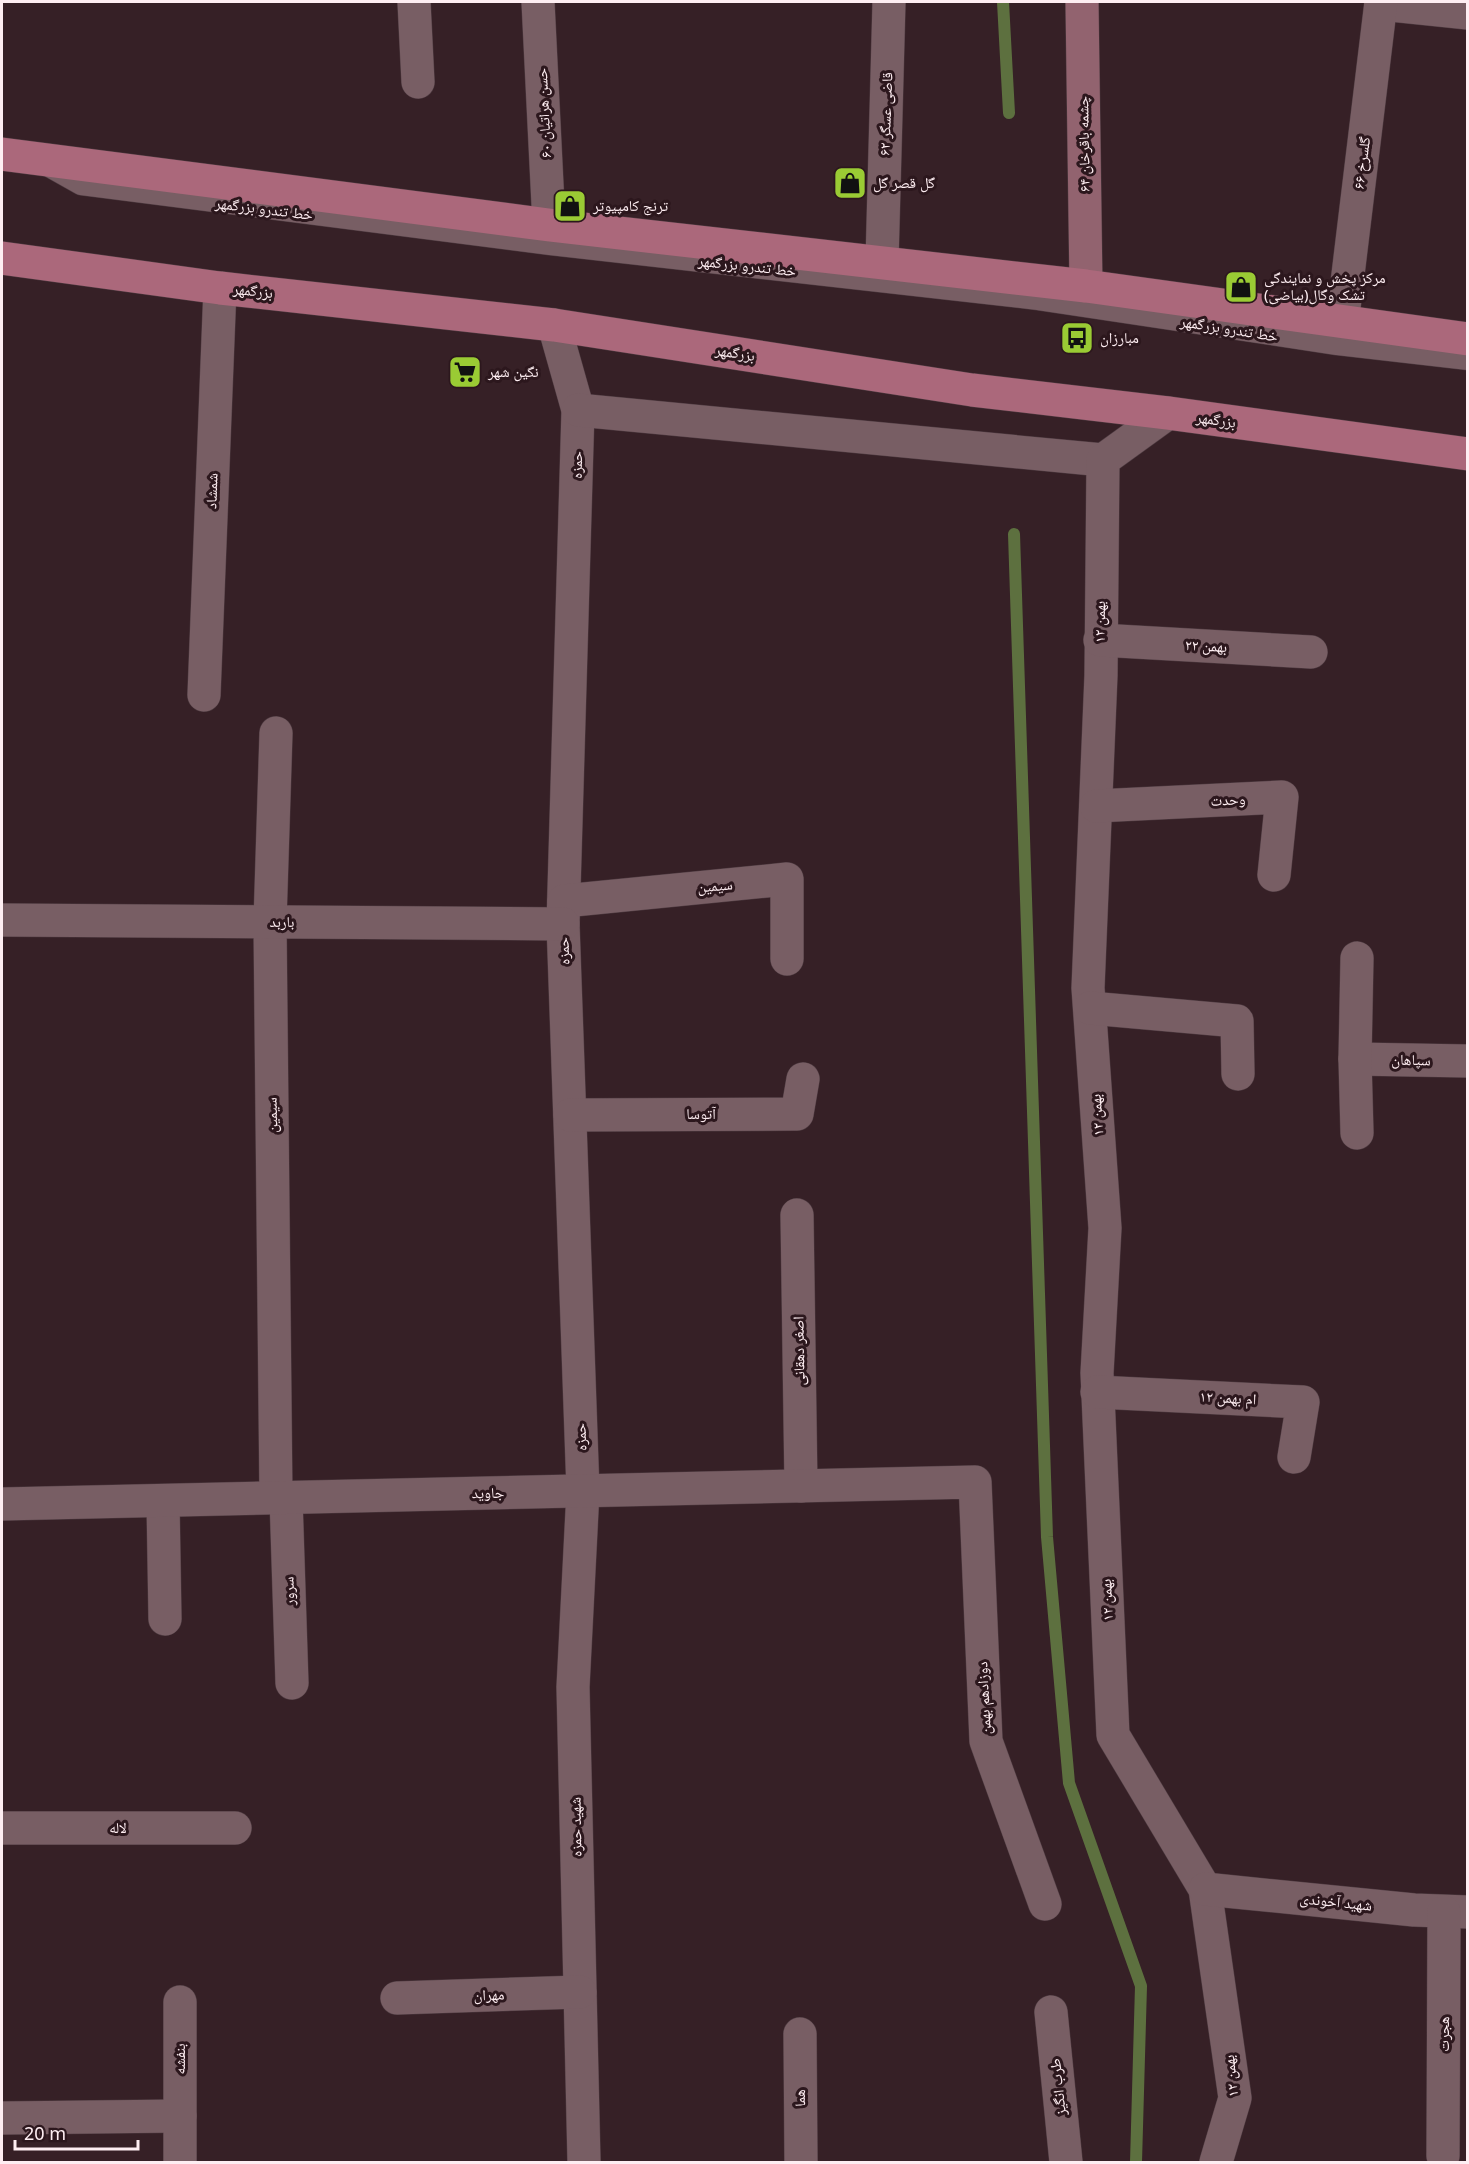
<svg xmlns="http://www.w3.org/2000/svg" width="1469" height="2164" viewBox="0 0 1469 2164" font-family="'Noto Sans','Noto Naskh Arabic',sans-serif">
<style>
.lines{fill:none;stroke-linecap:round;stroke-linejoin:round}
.stream{stroke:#5d703f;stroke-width:12}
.lane-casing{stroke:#4e3b41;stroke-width:21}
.street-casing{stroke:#4e3b41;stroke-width:34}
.secondary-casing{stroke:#4e3b41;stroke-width:34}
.primary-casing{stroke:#4e3b41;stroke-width:34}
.lane{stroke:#785e64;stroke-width:20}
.street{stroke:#785e64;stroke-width:33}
.secondary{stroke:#92636f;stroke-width:33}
.primary{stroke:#ab687b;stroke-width:33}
.labels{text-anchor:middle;stroke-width:6;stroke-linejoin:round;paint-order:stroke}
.street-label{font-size:15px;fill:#feeef2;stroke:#2c171d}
.poi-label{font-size:15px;fill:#feeef2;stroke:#2c171d;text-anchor:start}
</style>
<rect width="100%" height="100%" fill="#362026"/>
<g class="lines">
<!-- stream -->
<g class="stream">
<path d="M 1003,2 L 1009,113"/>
<path d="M 1014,534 L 1047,1537 L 1069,1783 L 1141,1986 L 1136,2162"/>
</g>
<!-- lane casing -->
<g class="lane-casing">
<path id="lane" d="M 49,167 L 81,185 L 550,245 L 1038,300 L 1337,345 L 1468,360"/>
</g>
<!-- street casing -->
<g class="street-casing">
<g id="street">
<path d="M 414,2 L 418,82"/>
<path d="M 538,2 L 549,225"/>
<path d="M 1381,4 L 1468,13"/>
<path d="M 882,262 L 889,2"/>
<path d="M 1342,324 L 1381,2"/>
<path d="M 554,325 L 578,410 L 563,924 L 583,1491 L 573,1687 L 584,2162"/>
<path d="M 578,410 L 1103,460"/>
<path d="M 1168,413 L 1103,460 L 1101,675 L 1088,988 L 1105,1228 L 1097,1373 L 1113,1735 L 1205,1889 L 1235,2098 L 1216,2162"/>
<path d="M 1100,640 L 1311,652"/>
<path d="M 204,695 L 220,288"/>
<path d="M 276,733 L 270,922 L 276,1498"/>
<path d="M 1096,806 L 1282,797 L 1274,875"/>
<path d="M 564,901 L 787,879 L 787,959"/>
<path d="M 2,920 L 563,924"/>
<path d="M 1090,1008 L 1237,1021 L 1238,1074"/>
<path d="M 1355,1059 L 1468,1061"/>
<path d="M 570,1115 L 797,1114 L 803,1079"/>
<path d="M 1357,1133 L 1355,1059 L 1357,958"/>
<path d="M 797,1215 L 801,1486"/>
<path d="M 1097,1392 L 1303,1402 L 1294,1457"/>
<path d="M 286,1498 L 292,1683"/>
<path d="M 163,1501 L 165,1619"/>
<path d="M 2,1504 L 975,1482 L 986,1741 L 1045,1904"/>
<path d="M 2,1828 L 235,1828"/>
<path d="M 1205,1889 L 1414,1910 L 1468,1912"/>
<path d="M 397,1998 L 580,1992"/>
<path d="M 1051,2012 L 1066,2162"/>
<path d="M 800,2034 L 801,2162"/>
<path d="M 2,2118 L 180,2116"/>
<path d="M 1443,2156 L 1444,1912"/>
<path d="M 180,2162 L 180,2002"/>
</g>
</g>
<!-- secondary casing -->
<g class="secondary-casing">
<path id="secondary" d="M 1082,2 L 1086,286"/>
</g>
<!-- primary casing -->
<g class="primary-casing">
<g id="primary">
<path d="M 2,154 L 549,225 L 1086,286 L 1468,339"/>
<path d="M 2,258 L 220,288 L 554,325 L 972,390 L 1168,413 L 1468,454"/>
</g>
</g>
<!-- lane -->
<use href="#lane" class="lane"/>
<!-- street -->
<use href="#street" class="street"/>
<!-- secondary -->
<use href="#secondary" class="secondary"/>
<!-- primary -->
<use href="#primary" class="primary"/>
</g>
<!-- icons -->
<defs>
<g id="shop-square" transform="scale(1.725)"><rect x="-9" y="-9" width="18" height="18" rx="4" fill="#9acb34" stroke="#2c171d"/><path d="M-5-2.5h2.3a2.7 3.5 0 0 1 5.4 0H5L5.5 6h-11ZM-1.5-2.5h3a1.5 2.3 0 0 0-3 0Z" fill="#111"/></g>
<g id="bus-square" transform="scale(1.725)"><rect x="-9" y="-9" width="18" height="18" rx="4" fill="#9acb34" stroke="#2c171d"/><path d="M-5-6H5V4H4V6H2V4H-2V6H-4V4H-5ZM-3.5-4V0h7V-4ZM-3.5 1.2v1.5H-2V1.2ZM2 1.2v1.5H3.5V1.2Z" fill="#111"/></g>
<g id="supermarket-square" transform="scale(1.725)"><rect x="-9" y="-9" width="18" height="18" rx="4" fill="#9acb34" stroke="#2c171d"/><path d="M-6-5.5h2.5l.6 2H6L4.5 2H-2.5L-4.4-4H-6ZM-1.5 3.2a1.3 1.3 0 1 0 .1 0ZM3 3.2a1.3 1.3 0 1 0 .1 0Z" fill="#111"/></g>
</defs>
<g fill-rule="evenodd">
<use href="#shop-square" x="850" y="183"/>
<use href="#shop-square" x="570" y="206"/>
<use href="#shop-square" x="1241" y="287"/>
<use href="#bus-square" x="1077" y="338"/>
<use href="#supermarket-square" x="465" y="372"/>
</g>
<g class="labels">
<!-- street labels -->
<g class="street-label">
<text transform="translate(544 113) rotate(-93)" y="5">حسن هراتیان ۶۰</text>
<text transform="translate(886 114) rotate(-88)" y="5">قاضی عسگر ۶۲</text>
<text transform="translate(1084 144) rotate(-91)" y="5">چشمه باقرخان ۶۴</text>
<text transform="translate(1362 163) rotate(-83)" y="5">گلسرخ ۶۶</text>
<text transform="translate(264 209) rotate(7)" y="5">خط تندرو بزرگمهر</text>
<text transform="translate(747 266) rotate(6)" y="5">خط تندرو بزرگمهر</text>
<text transform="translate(253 291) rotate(6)" y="5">بزرگمهر</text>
<text transform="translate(1229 329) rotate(9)" y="5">خط تندرو بزرگمهر</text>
<text transform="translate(735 353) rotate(9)" y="5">بزرگمهر</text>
<text transform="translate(1216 420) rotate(8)" y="5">بزرگمهر</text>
<text transform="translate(577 465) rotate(-89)" y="5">حمزه</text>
<text transform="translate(212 491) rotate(-88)" y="5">شمشاد</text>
<text transform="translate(1100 622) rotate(-90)" y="5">۱۲ بهمن</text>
<text transform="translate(1206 646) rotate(3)" y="5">۲۲ بهمن</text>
<text transform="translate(1228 800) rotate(-3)" y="5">وحدت</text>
<text transform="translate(715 886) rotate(-5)" y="5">سیمین</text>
<text x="282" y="927">باربد</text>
<text transform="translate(564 951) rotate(-92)" y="5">حمزه</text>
<text transform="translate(1411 1060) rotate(1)" y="5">سپاهان</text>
<text x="701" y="1119">آتوسا</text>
<text transform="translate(272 1115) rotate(-91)" y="5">سیمین</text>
<text transform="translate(1097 1115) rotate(-94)" y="5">۱۲ بهمن</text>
<text transform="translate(799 1351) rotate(-91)" y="5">اصغر دهقانی</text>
<text transform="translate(1228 1398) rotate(3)" y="5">۱۲ ام بهمن</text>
<text transform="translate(581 1437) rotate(-92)" y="5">حمزه</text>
<text transform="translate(488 1493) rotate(-1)" y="5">جاوید</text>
<text transform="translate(289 1591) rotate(-92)" y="5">سرور</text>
<text transform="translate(1107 1600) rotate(-93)" y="5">۱۲ بهمن</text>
<text transform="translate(984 1698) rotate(-93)" y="5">دوزادهم بهمن</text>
<text transform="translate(576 1827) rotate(-91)" y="5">شهید حمزه</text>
<text x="118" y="1833">لاله</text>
<text transform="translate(1336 1902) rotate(6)" y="5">شهید آخوندی</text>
<text transform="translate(489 1995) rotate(-2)" y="5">مهران</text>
<text transform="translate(1444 2034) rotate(-90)" y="5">هجرت</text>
<text transform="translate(180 2059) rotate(-90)" y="5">بنفشه</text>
<text transform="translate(1231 2076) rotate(-96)" y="5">۱۲ بهمن</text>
<text transform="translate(1058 2087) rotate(-96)" y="5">طرب انگیز</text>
<text transform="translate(800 2098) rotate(-91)" y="5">هما</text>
</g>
<!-- poi labels -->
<g class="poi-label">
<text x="873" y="188">گل قصر گل</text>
<text x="593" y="211">ترنج کامپیوتر</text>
<text x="1264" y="283">مرکز پخش و نمایندگی<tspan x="1264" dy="17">تشک وگال(بیاضی)</tspan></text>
<text x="1100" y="343">مبارزان</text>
<text x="488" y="377">نگین شهر</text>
</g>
</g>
<!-- border -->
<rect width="1469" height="2164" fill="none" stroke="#feeef2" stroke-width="6"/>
<!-- scale -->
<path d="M15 2140v9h123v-9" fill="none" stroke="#feeef2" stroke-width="3"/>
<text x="24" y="2140" font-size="18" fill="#feeef2" stroke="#2c171d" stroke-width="4.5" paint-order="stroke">20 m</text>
</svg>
